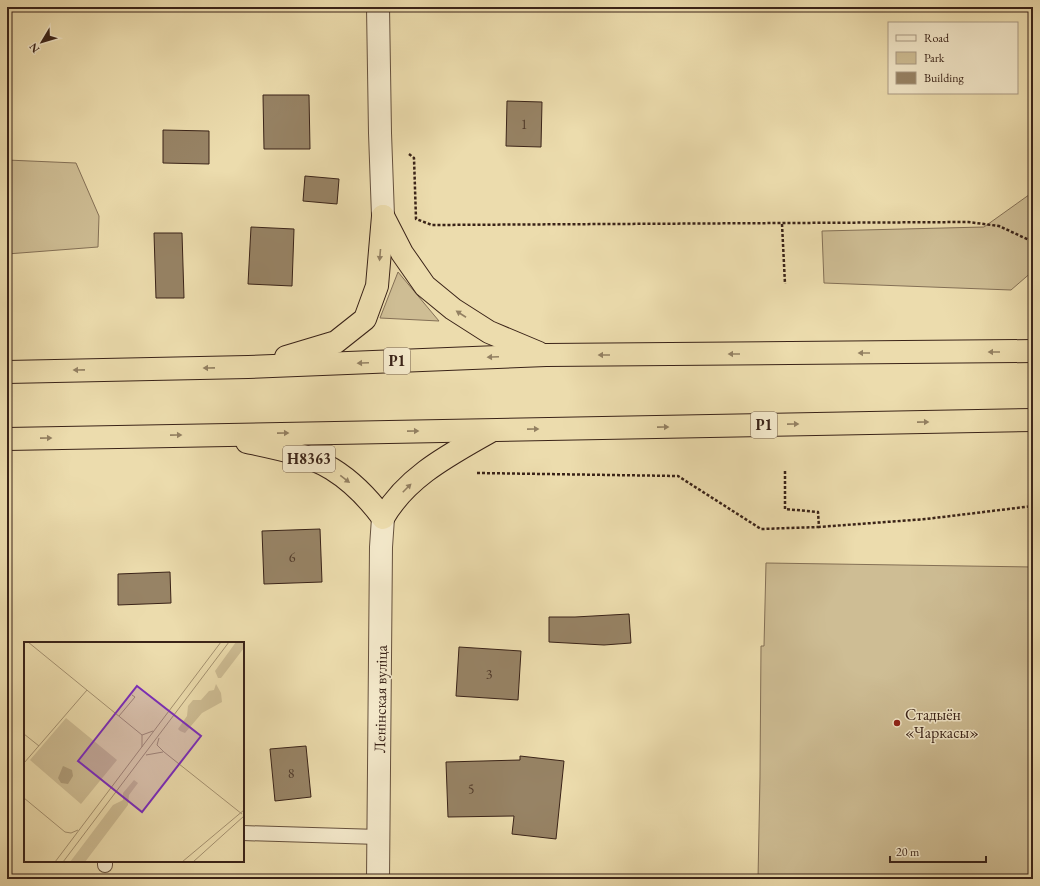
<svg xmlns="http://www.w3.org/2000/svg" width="1040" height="886" viewBox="0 0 1040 886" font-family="'EB Garamond',serif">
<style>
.green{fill:#cebd94;stroke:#847056}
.building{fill:#978365;stroke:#3a2318}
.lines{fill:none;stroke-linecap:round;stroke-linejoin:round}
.service-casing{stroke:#66513d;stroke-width:16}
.tertiary-casing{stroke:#66513d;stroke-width:24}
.trunk-casing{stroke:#3a2318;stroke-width:24}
.path{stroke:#3a2318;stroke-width:2.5;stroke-dasharray:3 2;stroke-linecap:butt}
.service{stroke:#f3e8ca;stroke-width:14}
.tertiary{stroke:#f3e8ca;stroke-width:22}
.trunk{stroke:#ecdcad;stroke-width:22}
.oneway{fill:#938062}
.poi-dot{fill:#8f2418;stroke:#f3e8ca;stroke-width:1.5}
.labels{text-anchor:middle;stroke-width:3;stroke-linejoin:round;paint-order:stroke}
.number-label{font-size:14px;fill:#513b2b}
.shield{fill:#f3e8ca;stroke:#725e4d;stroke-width:1}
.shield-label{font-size:15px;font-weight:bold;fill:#3a2318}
.street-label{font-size:16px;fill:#3a2318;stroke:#f3e8ca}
.poi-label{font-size:16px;fill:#3a2318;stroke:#f3e8ca;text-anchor:start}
.inset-road{fill:none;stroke:#a59271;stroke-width:1}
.view{fill:#7b2cbf;fill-opacity:0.15;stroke:#7b2cbf;stroke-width:2}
.inset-edge{fill:none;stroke:#3a2318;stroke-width:2}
</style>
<rect width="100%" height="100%" fill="#ecdcad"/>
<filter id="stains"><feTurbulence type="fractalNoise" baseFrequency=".005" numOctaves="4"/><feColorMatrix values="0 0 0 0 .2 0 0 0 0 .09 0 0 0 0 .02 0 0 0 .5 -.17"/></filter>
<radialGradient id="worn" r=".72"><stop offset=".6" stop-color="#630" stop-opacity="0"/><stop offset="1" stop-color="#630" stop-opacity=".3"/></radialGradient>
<!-- green -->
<g class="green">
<path d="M 7,160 L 76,163 L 99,216 L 98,247 L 7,254 Z"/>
<path d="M 1033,192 L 1033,271 L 1011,290 L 824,283 L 822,231 L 984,227 Z"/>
<path d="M 398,272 L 439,321 L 380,318 Z"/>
<path d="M 766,563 L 1033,567 L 1033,879 L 758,879 L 760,777 L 761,646 L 764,646 Z"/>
</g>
<!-- building -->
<g class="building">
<path d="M 263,95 L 309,95 L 310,149 L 264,149 Z"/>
<path d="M 507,101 L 542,102 L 541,147 L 506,146 Z"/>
<path d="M 163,130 L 209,131 L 209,164 L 163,163 Z"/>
<path d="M 305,176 L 339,179 L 337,204 L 303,201 Z"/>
<path d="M 251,227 L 294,229 L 292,286 L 248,284 Z"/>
<path d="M 154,233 L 182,233 L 184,298 L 156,298 Z"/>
<path d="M 320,529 L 322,582 L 264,584 L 262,531 Z"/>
<path d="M 170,572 L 171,603 L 118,605 L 118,574 Z"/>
<path d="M 629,614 L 631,643 L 604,645 L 549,642 L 549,617 L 575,617 Z"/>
<path d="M 459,647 L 521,651 L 518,700 L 456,696 Z"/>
<path d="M 306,746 L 311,797 L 275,801 L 270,749 Z"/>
<path d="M 520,756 L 564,761 L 556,839 L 512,834 L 514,816 L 448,817 L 446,762 L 520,760 Z"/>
</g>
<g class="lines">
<!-- service casing -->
<g class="service-casing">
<g id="service">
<path d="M 243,833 L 379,837"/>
<path d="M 105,865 L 105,861"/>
</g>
</g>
<!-- tertiary casing -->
<g class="tertiary-casing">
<g id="tertiary">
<path d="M 378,7 L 380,133 L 383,216"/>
<path d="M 378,879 L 381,547 L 383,518"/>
</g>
</g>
<!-- trunk casing -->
<g class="trunk-casing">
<g id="trunk">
<path d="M 383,216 L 402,253 L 425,286 L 453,309 L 489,332 L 539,353"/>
<path d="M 286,357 L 336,342 L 365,319 L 377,286 L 383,216"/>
<path d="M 7,372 L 248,367 L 546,355 L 1033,351"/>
<path d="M 7,439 L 1033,420"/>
<path d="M 247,442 C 275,448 308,454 332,469 C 353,482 369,499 383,518 C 407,476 451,454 491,431"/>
</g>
</g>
<!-- path -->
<g class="path">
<path d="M 409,154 L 414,158 L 416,219 L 432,225 L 968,222 L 999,226 L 1029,240 L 1033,244"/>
<path d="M 782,224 L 785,284"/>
<path d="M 785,471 L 785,509 L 818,512 L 819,527 L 926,519 L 1033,506"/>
<path d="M 477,473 L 678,476 L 761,529 L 819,527"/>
</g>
<!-- service -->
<use href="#service" class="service"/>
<!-- tertiary -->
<use href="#tertiary" class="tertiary"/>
<!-- trunk -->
<use href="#trunk" class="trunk"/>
</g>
<!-- one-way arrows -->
<defs><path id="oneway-solid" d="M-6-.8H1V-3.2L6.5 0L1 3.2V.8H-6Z"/></defs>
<g class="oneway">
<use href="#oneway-solid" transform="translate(380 255) rotate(95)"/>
<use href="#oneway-solid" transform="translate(461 314) rotate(-147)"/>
<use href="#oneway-solid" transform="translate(994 352) rotate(180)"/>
<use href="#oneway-solid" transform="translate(864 353) rotate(180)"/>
<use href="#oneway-solid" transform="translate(734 354) rotate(180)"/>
<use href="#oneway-solid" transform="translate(604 355) rotate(180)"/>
<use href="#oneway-solid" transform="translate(493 357) rotate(178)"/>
<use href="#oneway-solid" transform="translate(363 363) rotate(178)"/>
<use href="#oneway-solid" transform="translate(209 368) rotate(179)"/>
<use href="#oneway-solid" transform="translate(79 370) rotate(179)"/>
<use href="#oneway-solid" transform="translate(923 422) rotate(-1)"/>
<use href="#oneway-solid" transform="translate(793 424) rotate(-1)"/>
<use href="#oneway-solid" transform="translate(663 427) rotate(-1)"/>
<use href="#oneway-solid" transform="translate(533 429) rotate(-1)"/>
<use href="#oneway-solid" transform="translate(413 431) rotate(-1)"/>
<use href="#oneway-solid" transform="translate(283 433) rotate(-1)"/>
<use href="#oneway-solid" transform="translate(176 435) rotate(-1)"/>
<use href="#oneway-solid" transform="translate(46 438) rotate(-1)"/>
<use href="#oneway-solid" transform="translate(345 479) rotate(38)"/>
<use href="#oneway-solid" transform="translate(407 488) rotate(-45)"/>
</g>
<!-- markers -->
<circle class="poi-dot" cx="897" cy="723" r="4"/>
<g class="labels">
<!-- number labels -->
<g class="number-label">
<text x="524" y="129">1</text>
<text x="292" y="562">6</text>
<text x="489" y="679">3</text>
<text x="291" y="778">8</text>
<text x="471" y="794">5</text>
</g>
<!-- shield labels -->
<g class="shield">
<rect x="384" y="348" width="26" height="26" rx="3"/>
<rect x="751" y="412" width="26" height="26" rx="3"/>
<rect x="283" y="446" width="52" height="26" rx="3"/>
</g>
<g class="shield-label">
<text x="397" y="366">Р1</text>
<text x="764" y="430">Р1</text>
<text x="309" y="464">Н8363</text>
</g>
<!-- street labels -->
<g class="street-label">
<text transform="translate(380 699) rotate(-89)" y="6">Ленінская вуліца</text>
</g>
<!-- poi labels -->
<g class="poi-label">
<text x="905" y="720">Стадыён<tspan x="905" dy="18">«Чаркасы»</tspan></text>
</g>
</g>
<!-- overview -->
<g transform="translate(24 642)">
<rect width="220" height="220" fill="#ecdcad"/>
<path d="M 212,0 L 220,0 L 220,6 L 197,36 L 194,36 L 191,29 ZM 192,42 L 197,51 L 198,60 L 178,71 L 161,91 L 156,89 L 154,87 L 163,74 L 164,64 L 169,58 L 177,58 L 185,49 L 190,48 ZM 42,76 L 93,118 L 57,162 L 6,118 ZM 110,138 L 114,141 L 105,153 L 104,163 L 61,220 L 46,220 L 89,163 L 99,158 L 99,151 Z" fill="#cebd94"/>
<path d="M 39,124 L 48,128 L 49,134 L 44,142 L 37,141 L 34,136 Z" fill="#af9d7a"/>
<path class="inset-road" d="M 4,0 L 118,93M 95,74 L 111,55 L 108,53M 0,92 L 15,104M 135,96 L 133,103 L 140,110M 118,105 L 118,93 L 129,89M 140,110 L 218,172M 122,113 L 139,110M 0,121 L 63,48M 0,156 L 41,190M 41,190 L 47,191 L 54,188M 31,220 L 197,0M 39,220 L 205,0M 158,220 L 220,168M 169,220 L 220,174"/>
<path class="view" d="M 113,44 L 177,94 L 118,170 L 54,119 Z"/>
<rect width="220" height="220" class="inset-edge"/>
</g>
<!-- margin -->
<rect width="1040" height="886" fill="none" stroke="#ecdcad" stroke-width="24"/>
<rect x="8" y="8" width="1024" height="870" fill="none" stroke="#3a2318" stroke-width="2"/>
<rect x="12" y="12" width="1016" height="862" fill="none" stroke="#3a2318"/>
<!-- legend -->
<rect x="888" y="22" width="130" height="72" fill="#f3e8ca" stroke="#a99983"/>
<rect x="896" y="35" width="20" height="6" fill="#f3e8ca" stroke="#a99983"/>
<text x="924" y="42" font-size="12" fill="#3a2318">Road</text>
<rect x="896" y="52" width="20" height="12" fill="#cebd94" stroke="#a99983"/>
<text x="924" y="62" font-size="12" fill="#3a2318">Park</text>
<rect x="896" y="72" width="20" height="12" fill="#978365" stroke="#a99983"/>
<text x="924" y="82" font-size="12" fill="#3a2318">Building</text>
<!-- north arrow -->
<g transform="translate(42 42) rotate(232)" stroke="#f3e8ca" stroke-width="3" paint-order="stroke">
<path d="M0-3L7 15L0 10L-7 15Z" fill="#3a2318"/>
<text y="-6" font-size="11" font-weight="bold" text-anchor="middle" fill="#3a2318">N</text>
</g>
<!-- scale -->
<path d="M890 856v6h96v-6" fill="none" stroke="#3a2318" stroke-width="2"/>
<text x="896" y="856" font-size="12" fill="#3a2318" stroke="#f3e8ca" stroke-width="3" paint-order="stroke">20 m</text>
<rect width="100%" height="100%" filter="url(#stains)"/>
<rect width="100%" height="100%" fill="url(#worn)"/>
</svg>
